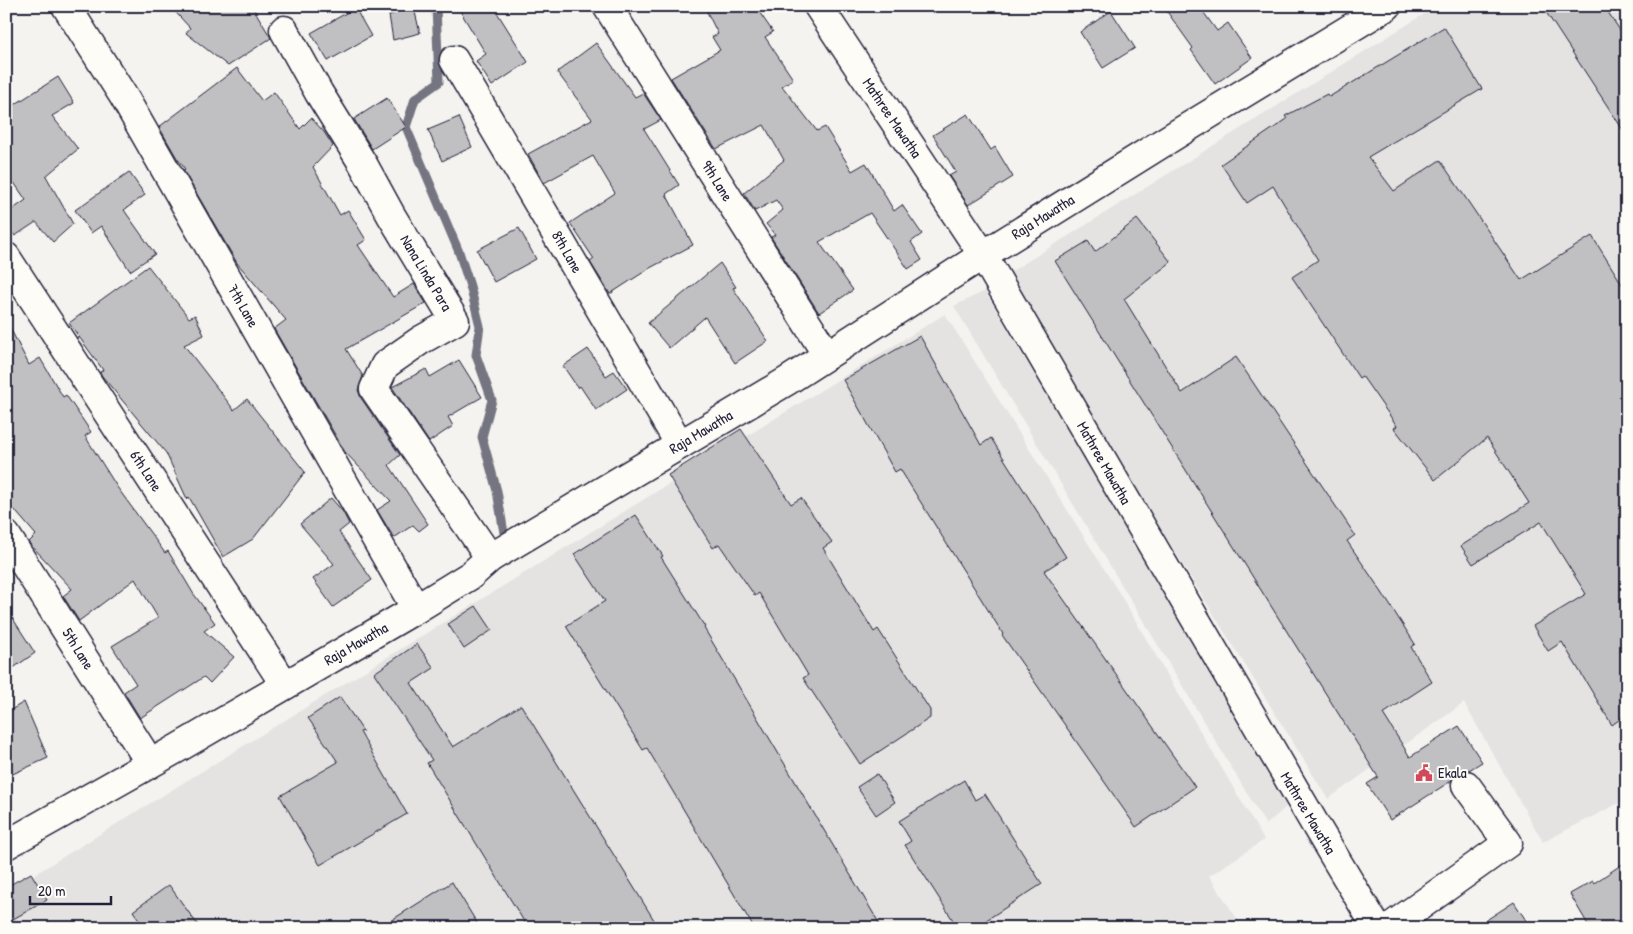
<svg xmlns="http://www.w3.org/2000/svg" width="1633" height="934" viewBox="0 0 1633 934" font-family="'Patrick Hand',sans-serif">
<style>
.built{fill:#e4e3e2}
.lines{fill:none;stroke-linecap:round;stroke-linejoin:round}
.stream{stroke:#757582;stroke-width:9}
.building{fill:#c0bfc2;stroke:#22223b}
.minor-casing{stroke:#22223b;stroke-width:31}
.minor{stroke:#fdfcf7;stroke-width:28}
.labels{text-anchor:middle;stroke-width:4;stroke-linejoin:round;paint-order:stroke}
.street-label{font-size:15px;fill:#22223b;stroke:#fdfcf7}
.poi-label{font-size:15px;fill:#22223b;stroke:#fdfcf7;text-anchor:start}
</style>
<rect width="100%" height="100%" fill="#f4f3ef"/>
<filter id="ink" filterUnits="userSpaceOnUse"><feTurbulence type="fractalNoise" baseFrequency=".02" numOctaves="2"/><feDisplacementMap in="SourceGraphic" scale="10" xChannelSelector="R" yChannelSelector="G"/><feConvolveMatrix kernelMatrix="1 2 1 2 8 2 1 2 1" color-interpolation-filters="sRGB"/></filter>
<g filter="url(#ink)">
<!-- built -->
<g class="built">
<path d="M 1437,6 L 1627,6 L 1627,799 L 1543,842 L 1464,703 L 1328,799 L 1004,276 Z"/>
<path d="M 985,291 L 1244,729 L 1288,805 L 1266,825 L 954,306 Z"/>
<path d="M 945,314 L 1121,596 L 1264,840 L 1209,876 L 1243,928 L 6,928 L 6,892 Z"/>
</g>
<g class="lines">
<!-- stream -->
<path class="stream" d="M 436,6 L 439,82 L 415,99 L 406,127 L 459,252 L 470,286 L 480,326 L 476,355 L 492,400 L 482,437 L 497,491 L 504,533"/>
</g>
<!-- building -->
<g class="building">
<path d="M 170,6 L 252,6 L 271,38 L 228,66 L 186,33 L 190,28 Z"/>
<path d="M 457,6 L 493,6 L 528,62 L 492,86 L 476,61 L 486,54 Z"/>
<path d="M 704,6 L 755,6 L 773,32 L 765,37 L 793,79 L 782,86 L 817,131 L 825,127 L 852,171 L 866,163 L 894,211 L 902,205 L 922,234 L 911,242 L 922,260 L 908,269 L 870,213 L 819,242 L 853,290 L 819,313 L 771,237 L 775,235 L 766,224 L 783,210 L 776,200 L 755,211 L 744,193 L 784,160 L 764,125 L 716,149 L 671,78 L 720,50 L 712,37 L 718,34 Z"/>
<path d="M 1163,6 L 1199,6 L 1217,31 L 1228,23 L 1252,58 L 1215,84 L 1191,50 L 1193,48 Z"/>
<path d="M 1542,6 L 1604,6 L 1627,41 L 1627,136 Z"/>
<path d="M 355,8 L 371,36 L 328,61 L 311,33 Z"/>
<path d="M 414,8 L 420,33 L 393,40 L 389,15 Z"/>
<path d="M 1111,11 L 1135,48 L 1103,68 L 1080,32 Z"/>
<path d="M 1444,27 L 1482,89 L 1368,157 L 1394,191 L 1440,160 L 1521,280 L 1592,236 L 1627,292 L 1627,714 L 1612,725 L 1562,642 L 1548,651 L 1533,626 L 1586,594 L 1541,522 L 1473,564 L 1461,546 L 1529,503 L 1487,438 L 1435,480 L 1394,428 L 1397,426 L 1362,376 L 1359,378 L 1292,277 L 1318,260 L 1273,186 L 1247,203 L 1221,164 L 1287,119 L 1285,116 L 1327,94 L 1329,97 Z"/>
<path d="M 596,43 L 635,97 L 643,93 L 661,120 L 644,129 L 679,185 L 666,194 L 693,245 L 650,268 L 610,294 L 590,262 L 594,259 L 570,223 L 615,193 L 593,156 L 544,183 L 528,154 L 592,119 L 557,72 Z"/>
<path d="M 237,68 L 262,101 L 274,92 L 300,129 L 311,118 L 324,132 L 333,146 L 313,167 L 340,215 L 348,210 L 366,240 L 358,245 L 393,297 L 414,284 L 426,303 L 346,349 L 363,376 L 358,390 L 361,398 L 400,455 L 389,465 L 428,524 L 419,531 L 413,525 L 394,538 L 377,510 L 391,501 L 345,452 L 274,329 L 286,320 L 237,263 L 183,170 L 185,169 L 177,158 L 159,127 Z"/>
<path d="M 58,77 L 74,103 L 52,116 L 78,149 L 46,176 L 73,224 L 53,242 L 36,222 L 15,236 L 6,224 L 6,214 L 26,200 L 6,171 L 6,110 Z"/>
<path d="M 387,98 L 406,127 L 372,149 L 354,119 Z"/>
<path d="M 968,114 L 991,150 L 995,147 L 1013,177 L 968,205 L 949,176 L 956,172 L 933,135 Z"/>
<path d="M 459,117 L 472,147 L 442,161 L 428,130 Z"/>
<path d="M 129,172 L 145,195 L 124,210 L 155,254 L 130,271 L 101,226 L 91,233 L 75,210 Z"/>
<path d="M 1137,219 L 1171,262 L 1124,299 L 1182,393 L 1236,357 L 1355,535 L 1347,541 L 1381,591 L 1415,644 L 1411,647 L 1432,682 L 1383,714 L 1410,757 L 1459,726 L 1482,762 L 1469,770 L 1464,770 L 1457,772 L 1451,781 L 1390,820 L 1367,784 L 1378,777 L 1055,261 L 1088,241 L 1095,252 Z"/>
<path d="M 519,228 L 536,259 L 494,282 L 477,250 Z"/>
<path d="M 720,263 L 736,287 L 733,288 L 768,341 L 735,363 L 705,317 L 669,348 L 648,323 Z"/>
<path d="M 148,266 L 189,318 L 195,315 L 204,335 L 184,345 L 234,410 L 247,399 L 305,472 L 253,539 L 223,557 L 189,497 L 187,499 L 166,453 L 102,376 L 100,372 L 103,370 L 69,323 Z"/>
<path d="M 6,320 L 29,365 L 40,358 L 63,397 L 66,395 L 91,432 L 85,436 L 117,487 L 165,553 L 168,551 L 193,593 L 215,623 L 204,631 L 234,657 L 210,683 L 204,677 L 140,718 L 124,692 L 136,684 L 112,646 L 158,618 L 135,579 L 79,621 L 63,596 L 72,589 L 30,544 L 29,542 L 36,535 L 6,500 Z"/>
<path d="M 920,336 L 981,445 L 991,438 L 1066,557 L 1044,571 L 1195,787 L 1136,827 L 1002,635 L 1003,634 L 900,469 L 895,472 L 843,380 Z"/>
<path d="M 588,349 L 606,376 L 614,371 L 627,389 L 596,410 L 580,386 L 578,388 L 563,366 Z"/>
<path d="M 459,360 L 482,397 L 448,417 L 453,426 L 429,442 L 392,387 L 426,369 L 430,377 Z"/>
<path d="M 741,429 L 791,504 L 801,498 L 832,542 L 823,548 L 874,632 L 878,629 L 930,710 L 930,718 L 860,764 L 803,678 L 808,675 L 759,593 L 755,596 L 719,544 L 713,548 L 668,475 Z"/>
<path d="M 331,498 L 343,512 L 349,524 L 339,532 L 372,580 L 333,607 L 313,579 L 334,564 L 300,524 Z"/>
<path d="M 636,515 L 663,556 L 661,557 L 705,627 L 704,628 L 882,928 L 754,928 L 647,748 L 643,750 L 566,626 L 605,601 L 574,554 Z"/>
<path d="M 476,606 L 492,630 L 464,649 L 448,624 Z"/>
<path d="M 6,608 L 35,653 L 6,673 Z"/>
<path d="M 417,644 L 434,668 L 411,683 L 453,747 L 521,705 L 659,928 L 528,928 L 427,763 L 432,760 L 374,673 Z"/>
<path d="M 340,697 L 363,731 L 360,732 L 407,814 L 320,865 L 280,796 L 338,762 L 308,718 Z"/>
<path d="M 24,702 L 48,758 L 6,777 L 6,713 Z"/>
<path d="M 877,774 L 895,802 L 876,815 L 857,787 Z"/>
<path d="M 964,780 L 975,800 L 985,794 L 1042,884 L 974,928 L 958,928 L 905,845 L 911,841 L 899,821 Z"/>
<path d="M 1627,861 L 1627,928 L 1590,928 L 1570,894 L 1593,881 L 1594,883 Z"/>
<path d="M 31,873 L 47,900 L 6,923 L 6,887 Z"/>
<path d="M 452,882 L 480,928 L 379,928 Z"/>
<path d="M 169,885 L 200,928 L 145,928 L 133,911 Z"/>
<path d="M 1514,902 L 1531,928 L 1474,928 Z"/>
</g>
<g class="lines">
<!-- minor casing -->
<g class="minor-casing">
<g id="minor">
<path d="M 66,6 L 124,97 L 416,609"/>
<path d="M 607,6 L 827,355"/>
<path d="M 818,6 L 983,255 L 1316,826 L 1377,928"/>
<path d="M 284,30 L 319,93 L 363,164 L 391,215 L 455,321 L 421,340 L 385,365 L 374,389 L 490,558"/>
<path d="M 454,60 L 680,445"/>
<path d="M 6,257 L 285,685"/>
<path d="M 6,535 L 150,763"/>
<path d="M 6,845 L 178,748 L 416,609 L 471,575 L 490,558 L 787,381 L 983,255 L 1180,132 L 1387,6"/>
<path d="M 1389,928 L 1508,843 L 1466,785"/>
</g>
</g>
<!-- minor -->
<use href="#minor" class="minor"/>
</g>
</g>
<!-- icons -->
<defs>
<g id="civic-bare" transform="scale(1.35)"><path d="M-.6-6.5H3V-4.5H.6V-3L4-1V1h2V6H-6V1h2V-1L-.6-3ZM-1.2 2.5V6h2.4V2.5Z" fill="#d1495b" stroke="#fdfcf7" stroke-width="2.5" paint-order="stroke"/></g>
</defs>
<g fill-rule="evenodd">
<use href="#civic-bare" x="1424" y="773"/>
</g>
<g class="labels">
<!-- street labels -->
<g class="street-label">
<text transform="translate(892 118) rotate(56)" y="5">Mathree Mawatha</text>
<text transform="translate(717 181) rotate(58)" y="5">9th Lane</text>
<text transform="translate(1043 217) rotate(-32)" y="5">Raja Mawatha</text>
<text transform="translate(567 252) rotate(60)" y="5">8th Lane</text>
<text transform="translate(426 273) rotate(59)" y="5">Nana Linda Para</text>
<text transform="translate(243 306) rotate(60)" y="5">7th Lane</text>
<text transform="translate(701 432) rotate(-31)" y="5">Raja Mawatha</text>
<text transform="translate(1104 463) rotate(60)" y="5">Mathree Mawatha</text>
<text transform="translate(146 471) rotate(57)" y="5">6th Lane</text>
<text transform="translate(356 644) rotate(-30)" y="5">Raja Mawatha</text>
<text transform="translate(78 649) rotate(58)" y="5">5th Lane</text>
<text transform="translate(1308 813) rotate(59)" y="5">Mathree Mawatha</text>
</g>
<!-- poi labels -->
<g class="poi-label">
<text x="1438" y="778">Ekala</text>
</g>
</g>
<!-- margin -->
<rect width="1633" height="934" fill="none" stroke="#fdfcf7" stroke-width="25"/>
<rect x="12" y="12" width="1608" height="909" fill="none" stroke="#22223b" stroke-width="2" filter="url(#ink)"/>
<!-- scale -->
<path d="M30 896v8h81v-8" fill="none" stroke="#22223b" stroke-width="2.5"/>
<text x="38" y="896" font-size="15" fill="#22223b" stroke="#fdfcf7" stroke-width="4" paint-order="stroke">20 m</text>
</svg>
